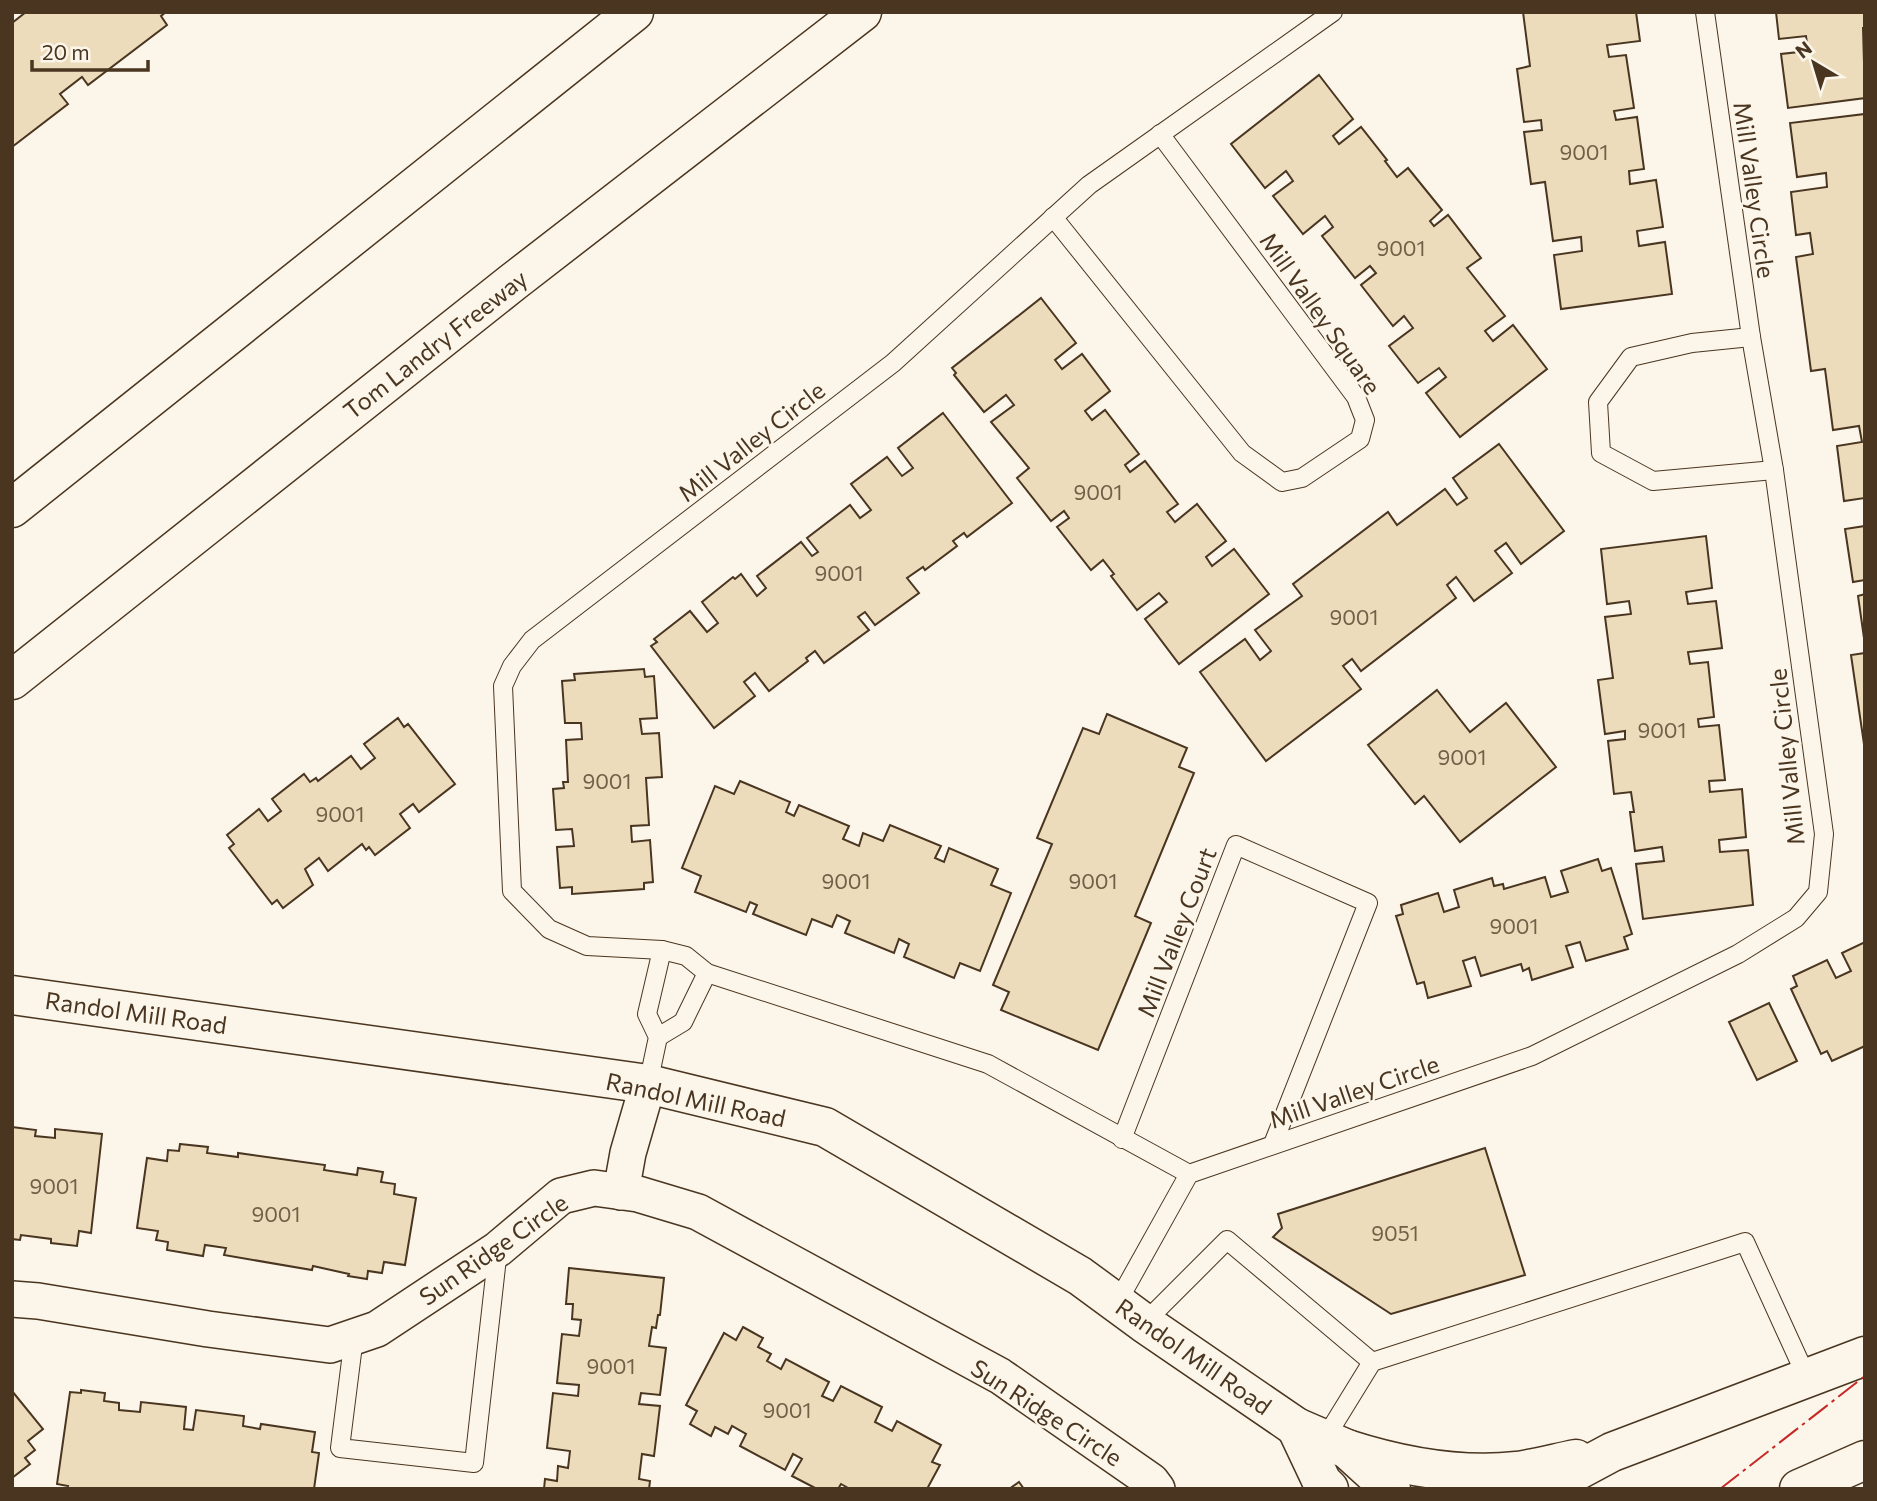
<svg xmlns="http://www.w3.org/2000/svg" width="1877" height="1501" viewBox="0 0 1877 1501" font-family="Commissioner,sans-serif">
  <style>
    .building { fill: #ecdcbc; stroke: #4a3520; stroke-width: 2 }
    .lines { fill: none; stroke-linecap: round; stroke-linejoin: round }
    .service-casing { stroke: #4a3520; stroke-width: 20 }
    .minor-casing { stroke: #4a3520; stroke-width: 38 }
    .tertiary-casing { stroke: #4a3520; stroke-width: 41 }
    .secondary-casing { stroke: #4a3520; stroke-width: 41 }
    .motorway-casing { stroke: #4a3520; stroke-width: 41 }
    .service { stroke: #fbf6e9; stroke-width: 18 }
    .minor { stroke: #fbf6e9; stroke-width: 35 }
    .tertiary { stroke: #fbf6e9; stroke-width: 38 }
    .secondary { stroke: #fbf6e9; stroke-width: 38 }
    .motorway { stroke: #fbf6e9; stroke-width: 38 }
    .power { stroke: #c62828; stroke-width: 2; stroke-dasharray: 24 5 3.5 5; stroke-linecap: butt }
    .labels { text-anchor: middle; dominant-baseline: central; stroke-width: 5; stroke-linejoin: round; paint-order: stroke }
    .number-label { font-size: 21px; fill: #725f47 }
    .street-label { font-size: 24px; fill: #4a3520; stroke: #fbf6e9 }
  </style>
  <rect width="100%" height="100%" fill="#fbf6e9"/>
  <g class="building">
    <path d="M26,12H166L161,16L167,25L88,85L82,77L60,94L68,104L12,147V23Z"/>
    <path d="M1523,12H1636L1640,41L1607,45L1609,57L1626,55L1634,108L1614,111L1616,120L1637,117L1644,169L1629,171L1630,184L1656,180L1663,227L1637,231L1639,246L1665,242L1672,294L1561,309L1554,255L1582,251L1581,237L1553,241L1545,182L1531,184L1524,132L1542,130L1541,120L1524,122L1517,69L1530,66Z"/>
    <path d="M1776,12H1865V28H1863L1865,98L1788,108L1781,54L1808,51L1806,36L1779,39Z"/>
    <path d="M1319,75L1353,119L1333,136L1339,144L1361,127L1387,160L1385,161L1397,177L1408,168L1442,210L1430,221L1434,226L1448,215L1481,258L1467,268L1505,316L1485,331L1493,341L1513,325L1547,369L1460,437L1426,393L1446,377L1439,368L1418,383L1389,346L1413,328L1404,316L1393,326L1361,285L1376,273L1370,266L1355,278L1322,236L1333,227L1325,216L1303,234L1273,196L1293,181L1286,171L1265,188L1231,144Z"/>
    <path d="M1865,114V498L1844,501L1837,446L1862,442L1859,426L1833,430L1825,369L1811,371L1796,257L1813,254L1810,233L1796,235L1791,192L1827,187L1826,173L1797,177L1790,123Z"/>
    <path d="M1041,298L1076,343L1055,360L1062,369L1082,354L1110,391L1085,411L1092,420L1105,410L1139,454L1125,465L1130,472L1145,461L1178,504L1167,512L1175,522L1197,504L1226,541L1206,557L1212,566L1234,549L1269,594L1179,664L1145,619L1167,602L1159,593L1137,610L1111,576L1114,574L1103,560L1091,570L1057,527L1069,518L1064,511L1051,521L1017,478L1029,468L991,422L1014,405L1006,395L984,412L954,375L956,373L952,368Z"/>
    <path d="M943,413L1012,503L967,537L964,533L953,541L957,546L925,570L923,567L907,578L919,593L875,625L865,612L858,617L869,630L824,663L815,651L806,658L808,661L769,691L755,673L744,682L755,696L714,728L651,646L657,642L654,639L690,611L707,632L718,623L702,602L733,577L735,579L741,574L757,596L766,588L757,576L801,542L812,556L818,552L807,538L850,505L860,518L871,510L851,484L887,457L902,476L913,468L898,448Z"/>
    <path d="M1499,444L1564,531L1521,564L1506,543L1495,551L1512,573L1474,601L1456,577L1447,585L1456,598L1361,671L1352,659L1343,666L1361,689L1266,761L1200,672L1245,639L1260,660L1271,651L1255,630L1302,596L1293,584L1388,512L1397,525L1445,489L1457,505L1467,498L1453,478Z"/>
    <path d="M1865,526V580L1853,582L1845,529Z"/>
    <path d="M1706,536L1712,588L1686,592L1688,604L1716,601L1722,648L1688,652L1690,664L1708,662L1714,717L1698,719L1699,727L1719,725L1725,780L1709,781L1710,792L1742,789L1746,837L1719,840L1720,852L1748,850L1753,905L1643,919L1636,864L1664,861L1662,847L1635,851L1630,812H1634L1631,792L1614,794L1608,741L1625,739V731L1605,734L1598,680L1613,678L1605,617L1631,614L1629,601L1607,604L1601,549Z"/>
    <path d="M1865,594V645L1858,596Z"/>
    <path d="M1865,653V751L1851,655Z"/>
    <path d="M644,669L645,677L654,676L657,718L640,719L642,734L659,733L662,777L646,778L649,825L631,826L632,842L650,840L653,882L644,883V889L572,894V887L560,888L557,847L574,846L572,829L556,830L553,789L564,788L563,782H568L566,740L582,739L581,723H565L562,681L575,680L574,674Z"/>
    <path d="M1437,690L1470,732L1506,703L1556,767L1460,842L1424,796L1415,804L1368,745Z"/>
    <path d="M1107,714L1187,748L1179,767L1194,773L1135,916L1151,923L1098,1050L1001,1010L1009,992L993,985L1052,844L1037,838L1083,728L1099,734Z"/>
    <path d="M398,718L404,727L408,724L455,784L419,812L413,804L400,814L410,828L375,855L369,847L366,850L362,844L328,871L319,858L305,869L313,885L283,908L277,900L272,904L229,848L234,844L227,835L259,809L268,821L281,811L272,799L304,774L310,782L316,778L318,781L351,756L361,769L375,758L364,744Z"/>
    <path d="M740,781L790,802L786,812L794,816L799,805L849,826L843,839L859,846L863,833L883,841L890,825L941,846L935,858L944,862L949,848L998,869L991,885L1011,893L980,971L960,963L954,978L904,957L909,944L899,939L894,953L845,933L850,921L837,915L832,927L812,919L806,935L753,914L757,905L750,902L746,912L695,892L701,876L682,868L715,786L734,794Z"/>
    <path d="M1598,859L1602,871L1611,868L1632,934L1624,937L1628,949L1586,961L1580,942L1566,946L1573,967L1532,980L1529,968L1523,971L1521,964L1481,976L1475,957L1463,961L1471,986L1428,998L1424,982L1417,984L1396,916L1403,914L1401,905L1438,893L1444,912L1459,907L1454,890L1492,878L1494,886L1503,884L1504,889L1545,877L1551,897L1568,892L1561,871Z"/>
    <path d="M1865,942V1046L1832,1061L1827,1051L1821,1054L1791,989L1797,986L1793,976L1827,960L1836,978L1851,971L1842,953Z"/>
    <path d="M1769,1003L1797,1061L1757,1080L1729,1022Z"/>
    <path d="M12,1127L36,1130L35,1136L55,1138V1129L102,1134L91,1233L79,1231L77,1246L51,1243V1239L21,1235L20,1240L12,1239Z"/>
    <path d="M180,1144L208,1147L207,1153L238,1157V1153L325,1165L324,1170L357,1175L358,1168L383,1172L381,1182L395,1184L394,1194L416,1198L405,1265L384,1262L382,1273L368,1271L367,1279L348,1276L349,1274L313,1266L312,1270L224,1255L226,1248L205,1245L203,1256L167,1250L168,1242L156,1240L158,1231L137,1228L147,1158L167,1161L168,1150L179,1151Z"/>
    <path d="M1485,1148L1525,1275L1391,1314L1273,1237L1282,1228L1278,1214Z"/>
    <path d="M569,1268L664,1278L660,1315H658L656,1328L652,1327L649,1346L666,1348L660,1395L641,1393L639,1404L660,1406L654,1456L642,1454L639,1479L650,1481L649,1489H544L545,1479L557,1481L558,1466L568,1468L570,1451L547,1448L553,1393L578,1396L579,1385L557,1383L562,1334L579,1336L581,1320L572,1319L573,1304H566Z"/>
    <path d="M743,1327L763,1338L758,1347L771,1354L767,1361L781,1369L786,1359L829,1382L822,1396L833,1401L841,1386L882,1407L875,1422L892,1431L897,1421L941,1445L932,1462L940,1465L927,1489H850L841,1484L838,1489H817L792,1476L802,1459L793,1454L785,1470L740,1446L746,1434L732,1426L728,1434L715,1427L711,1436L690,1424L697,1411L686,1405L724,1333L736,1340Z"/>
    <path d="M81,1390L105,1393L104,1401L119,1403V1410L140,1412L141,1402L186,1407L184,1429L193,1430L196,1410L244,1416L243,1426L260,1429L261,1424L315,1432L312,1452L319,1453L314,1489H67L68,1486L57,1484L70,1392L81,1393Z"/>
    <path d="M12,1391L43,1429L28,1441L35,1450L25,1458L30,1464L12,1478Z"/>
    <path d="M1019,1482L1024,1489H1009Z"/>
  </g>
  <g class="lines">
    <g class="service-casing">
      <g id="service">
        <path d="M1053,217L1242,453L1282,482L1302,478L1360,439L1365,420L1356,397L1160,134"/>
        <path d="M1751,337L1692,343L1631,357L1598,402L1601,453L1653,481L1774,470"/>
        <path d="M658,1037L683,1022L707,973"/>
        <path d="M648,1084L658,1037L647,1014L662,950"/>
        <path d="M1122,1139L1236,845L1368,903L1273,1144"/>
        <path d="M1189,1174L988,1064L707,973L686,956L662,950L587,946L549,929L512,891L503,686L512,666L532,640L893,363L1089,185L1333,12"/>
        <path d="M1117,1303L1189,1174L1532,1056L1738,954L1796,918L1818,892L1824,834L1774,470L1751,337L1705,12"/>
        <path d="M1144,1323L1227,1240L1372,1362"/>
        <path d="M354,1337L340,1448L474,1463L498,1249"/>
        <path d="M1324,1440L1372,1362L1745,1242L1807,1378"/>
      </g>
    </g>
    <g class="minor-casing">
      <g id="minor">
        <path d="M621,1192L628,1153L648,1084"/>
        <path d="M12,1299L38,1301L208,1329L330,1345L377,1329L498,1249L561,1196L594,1188L638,1194L698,1212L1000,1376L1151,1481L1157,1489"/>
      </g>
    </g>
    <g class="tertiary-casing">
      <g id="tertiary">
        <path d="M12,995L648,1084L825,1127L1080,1276L1144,1323L1296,1427L1347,1449L1391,1489"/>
        <path d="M1296,1427L1322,1482L1329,1489"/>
      </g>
    </g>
    <g class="secondary-casing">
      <g id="secondary">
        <path d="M1347,1449C1400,1466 1461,1477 1517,1471C1537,1468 1556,1463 1576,1459"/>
        <path d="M1543,1489L1612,1452L1865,1356"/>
        <path d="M1799,1489L1865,1460"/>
      </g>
    </g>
    <g class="motorway-casing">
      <g id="motorway">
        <path d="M12,508L634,12"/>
        <path d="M12,680L513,282L862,12"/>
      </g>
    </g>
    <use href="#service" class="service"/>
    <use href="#minor" class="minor"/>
    <use href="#tertiary" class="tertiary"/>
    <use href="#secondary" class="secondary"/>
    <use href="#motorway" class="motorway"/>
    <path class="power" d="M1720,1489L1865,1376"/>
  </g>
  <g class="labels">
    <g class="number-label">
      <text x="1584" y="151">9001</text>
      <text x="1401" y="247">9001</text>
      <text x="1098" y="491">9001</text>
      <text x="839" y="572">9001</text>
      <text x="1354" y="616">9001</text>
      <text x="1662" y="729">9001</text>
      <text x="1462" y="756">9001</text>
      <text x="607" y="780">9001</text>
      <text x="340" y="813">9001</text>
      <text x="846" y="880">9001</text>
      <text x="1093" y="880">9001</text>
      <text x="1514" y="925">9001</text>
      <text x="54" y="1185">9001</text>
      <text x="276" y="1213">9001</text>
      <text x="1395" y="1232">9051</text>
      <text x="611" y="1365">9001</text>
      <text x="787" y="1409">9001</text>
    </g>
    <g class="street-label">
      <text transform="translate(1755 190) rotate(82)">Mill Valley Circle</text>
      <text transform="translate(1321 313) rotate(55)">Mill Valley Square</text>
      <text transform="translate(435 344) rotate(-38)">Tom Landry Freeway</text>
      <text transform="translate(751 441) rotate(-38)">Mill Valley Circle</text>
      <text transform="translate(1786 757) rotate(-96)">Mill Valley Circle</text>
      <text transform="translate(1176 932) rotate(-69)">Mill Valley Court</text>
      <text transform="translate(136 1012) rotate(8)">Randol Mill Road</text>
      <text transform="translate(1354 1091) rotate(-19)">Mill Valley Circle</text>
      <text transform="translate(696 1099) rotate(12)">Randol Mill Road</text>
      <text transform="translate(493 1249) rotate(-35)">Sun Ridge Circle</text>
      <text transform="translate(1194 1356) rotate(35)">Randol Mill Road</text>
      <text transform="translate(1047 1412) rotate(33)">Sun Ridge Circle</text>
    </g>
  </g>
  <rect width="1877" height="1501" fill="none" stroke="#4a3520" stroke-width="28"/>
  <g transform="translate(1814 63) rotate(322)" stroke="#fbf6e9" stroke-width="5" paint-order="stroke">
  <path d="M0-5L12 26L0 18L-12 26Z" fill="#4a3520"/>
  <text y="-10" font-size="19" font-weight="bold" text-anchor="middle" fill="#4a3520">N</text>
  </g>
  <path d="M32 60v10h116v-10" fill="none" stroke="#4a3520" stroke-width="3.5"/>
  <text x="42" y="60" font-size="21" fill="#4a3520" stroke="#fbf6e9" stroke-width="5" paint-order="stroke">20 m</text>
</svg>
